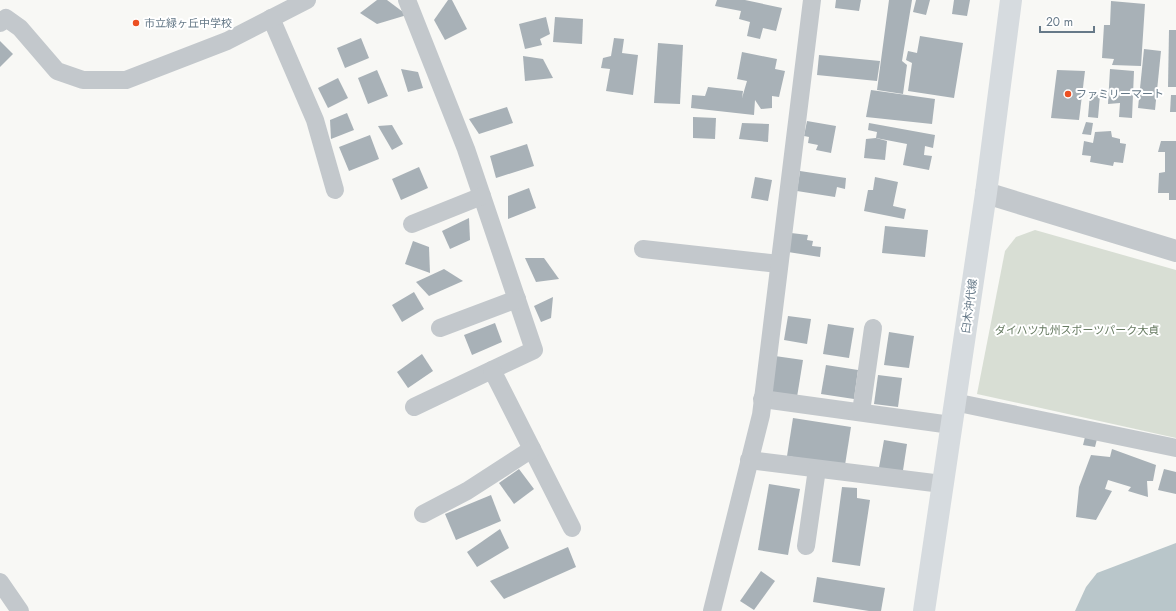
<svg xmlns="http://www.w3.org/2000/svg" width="1176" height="611" viewBox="0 0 1176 611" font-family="Jost,'Noto Sans JP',sans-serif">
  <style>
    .green { fill: #d8ded4 }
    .water { fill: #b9c6ca }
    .building { fill: #a8b1b7 }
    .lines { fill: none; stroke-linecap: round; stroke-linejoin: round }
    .minor { stroke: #c3c8cc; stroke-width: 18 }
    .tertiary { stroke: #c3c8cc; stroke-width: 22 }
    .secondary { stroke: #d6dbdf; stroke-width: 22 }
    .poi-dot { fill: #ec5022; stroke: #fff; stroke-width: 1.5 }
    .labels { text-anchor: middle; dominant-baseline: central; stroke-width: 4; stroke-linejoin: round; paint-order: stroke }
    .poi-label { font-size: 11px; fill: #667988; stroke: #fff; text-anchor: start }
    .street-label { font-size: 11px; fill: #667988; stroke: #fff }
    .park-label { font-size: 11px; fill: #667a61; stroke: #fff }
  </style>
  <rect width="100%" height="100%" fill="#f8f8f5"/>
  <path class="green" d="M1035,230L1176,270V438L977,394L1005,251L1016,237Z"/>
  <path class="water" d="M1176,543V611H1075L1086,587L1097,573Z"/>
  <g class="building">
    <path d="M377,0H387L407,15L377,24L360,13Z"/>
    <path d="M448,0H452L467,29L445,40L434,20Z"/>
    <path d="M717,0H745L782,8L776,31L763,28L760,39L747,36L750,22L739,19L741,11L715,6Z"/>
    <path d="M836,0H861L859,11L835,8Z"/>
    <path d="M889,0H912L902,61L907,65L903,94L877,90Z"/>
    <path d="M916,0H930L926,15L913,12Z"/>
    <path d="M954,0H970L967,16L952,14Z"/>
    <path d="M1111,1L1145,4L1141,66L1112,65L1114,59L1102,58L1104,25H1110Z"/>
    <path d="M546,17L550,34L540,39L542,45L525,49L519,24Z"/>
    <path d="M555,17L583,19L582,44L553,42Z"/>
    <path d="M1169,30H1176V87H1168Z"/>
    <path d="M920,36L963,43L954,98L908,91L912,63L906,60L908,51L917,53Z"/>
    <path d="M361,38L369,58L345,68L337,48Z"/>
    <path d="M614,38L624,39L622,53L638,55L633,95L606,91L610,69L601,68L603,58L611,56Z"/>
    <path d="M0,41L13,54L0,67Z"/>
    <path d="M658,43L683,45L680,104L654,103Z"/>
    <path d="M1144,49L1161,51L1155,110L1138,108Z"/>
    <path d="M742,52L777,59L775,69L785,71L779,97L772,96V108L761,109L755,100L754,115L691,108L692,95L705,96L708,87L743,91L742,98L747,81L737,79Z"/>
    <path d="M819,55L880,61L877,81L817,75Z"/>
    <path d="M523,56L543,59L553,78L525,81Z"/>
    <path d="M401,69L418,72L423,88L408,92Z"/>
    <path d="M1110,69L1134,71L1132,118L1119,117L1120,103L1108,104Z"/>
    <path d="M377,70L388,96L368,104L358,78Z"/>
    <path d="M1057,70L1085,71L1079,120L1051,118Z"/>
    <path d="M338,78L348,98L328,108L318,88Z"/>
    <path d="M871,90L935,99L932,124L866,117Z"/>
    <path d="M1090,94L1100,95L1098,118L1088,117Z"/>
    <path d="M1171,95H1176V112H1170Z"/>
    <path d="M507,107L513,123L479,134L469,119Z"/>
    <path d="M347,113L354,130L331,139L330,120Z"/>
    <path d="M693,117L716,118L715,139L693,138Z"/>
    <path d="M807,121L836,126L831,153L816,150L818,145L808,143L809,137L804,136Z"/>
    <path d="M1086,122L1093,123L1091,135L1082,134Z"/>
    <path d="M742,123L769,124L768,142L739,139Z"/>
    <path d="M869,123L935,135L933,148L925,146L924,155L932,156L929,170L903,165L907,144L876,138L877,132L868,130Z"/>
    <path d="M392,125L403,144L392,150L378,126Z"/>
    <path d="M1111,131L1112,137L1120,139V143L1126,144L1123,163L1114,162L1113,166L1090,162L1091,156L1082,155L1084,141L1093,143L1095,132Z"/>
    <path d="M370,135L379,159L349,171L339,147Z"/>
    <path d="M876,138L887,141L885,160L864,158L866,139Z"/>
    <path d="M1161,141H1176V200H1169V193H1158L1159,173L1165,172V152H1158Z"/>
    <path d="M527,144L534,166L496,178L490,156Z"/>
    <path d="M419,167L428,188L401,200L392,179Z"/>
    <path d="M800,171L846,178L845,189L837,187L835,197L797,191Z"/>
    <path d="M755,177L772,180L768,201L751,198Z"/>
    <path d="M875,177L898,182L893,206L906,209L904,219L864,211L868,190H873Z"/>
    <path d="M529,188L536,208L508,219V196Z"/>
    <path d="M469,218L470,240L450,249L442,231Z"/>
    <path d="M885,226L928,230L925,257L882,253Z"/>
    <path d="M791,233L808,235L807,240L813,241L812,246L821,247L820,257L788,252Z"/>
    <path d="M413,241L429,247L430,273L405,264Z"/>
    <path d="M525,258H544L559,279L536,282Z"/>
    <path d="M444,269L463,281L429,296L416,282Z"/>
    <path d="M414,292L424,309L402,322L392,305Z"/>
    <path d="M553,297L551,318L541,322L534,306Z"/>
    <path d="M788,316L811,319L807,344L784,340Z"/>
    <path d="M495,323L502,342L472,355L464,335Z"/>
    <path d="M828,324L854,328L849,358L823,354Z"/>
    <path d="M889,332L914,336L909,368L884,365Z"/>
    <path d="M422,354L433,371L408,388L397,372Z"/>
    <path d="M775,356L803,360L797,397L769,393Z"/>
    <path d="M826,365L858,370L854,399L821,394Z"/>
    <path d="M878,375L902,378L898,407L874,404Z"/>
    <path d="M793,418L851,427L845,465L787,456Z"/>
    <path d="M1086,433L1098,435L1095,447L1083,445Z"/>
    <path d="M884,440L907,444L902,477L878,473Z"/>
    <path d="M1112,449L1156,465L1153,481H1147L1148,497L1128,491L1131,487L1108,480L1105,489L1112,491L1096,520L1076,517L1079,487L1091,455L1110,457Z"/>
    <path d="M519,469L534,489L514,504L499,483Z"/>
    <path d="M1164,469L1176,472V494L1158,490Z"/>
    <path d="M769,484L800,489L788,555L758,550Z"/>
    <path d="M842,487L857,488V498L870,500L860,566L832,562Z"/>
    <path d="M491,495L501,521L456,540L445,514Z"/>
    <path d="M500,529L509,548L477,567L467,552Z"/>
    <path d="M568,547L576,567L504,599L490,581Z"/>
    <path d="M761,571L775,581L754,610L740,601Z"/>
    <path d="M817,577L885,588L881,611H869L813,602Z"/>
  </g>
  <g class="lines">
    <g class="minor">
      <path d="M407,0L466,149L534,350L414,407"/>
      <path d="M271,18L315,120L335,190"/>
      <path d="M0,23L6,18L20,28L57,71L83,80H126L227,41L307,0"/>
      <path d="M412,224L482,196"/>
      <path d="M643,249L779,264"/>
      <path d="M440,328L517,299"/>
      <path d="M492,370L572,528"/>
      <path d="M762,399L951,425"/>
      <path d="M954,402L1176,448"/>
      <path d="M861,412L873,328"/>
      <path d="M749,460L942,484"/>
      <path d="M423,514L467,491L532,449"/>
      <path d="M806,546L817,469"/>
      <path d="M0,582L20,611"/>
      <path d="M712,611L761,415L812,0"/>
    </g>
    <path class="tertiary" d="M986,193L1176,251"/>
    <path class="secondary" d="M924,611L986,193L1011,0"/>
  </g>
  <g class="poi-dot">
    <circle cx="136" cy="23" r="4"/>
    <circle cx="1068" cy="94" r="4"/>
  </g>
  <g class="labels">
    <g class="poi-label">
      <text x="144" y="23">市立緑ヶ丘中学校</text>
      <text x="1076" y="94">ファミリーマート</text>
    </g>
    <g class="street-label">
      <text transform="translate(969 306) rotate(-82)">臼木沖代線</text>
    </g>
    <g class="park-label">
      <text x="1077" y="330">ダイハツ九州スポーツパーク大貞</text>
    </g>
  </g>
  <path d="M1040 26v6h54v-6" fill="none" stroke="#667988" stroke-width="2"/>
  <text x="1046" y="26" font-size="12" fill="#667988" stroke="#ffffff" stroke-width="3" paint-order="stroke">20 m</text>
</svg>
